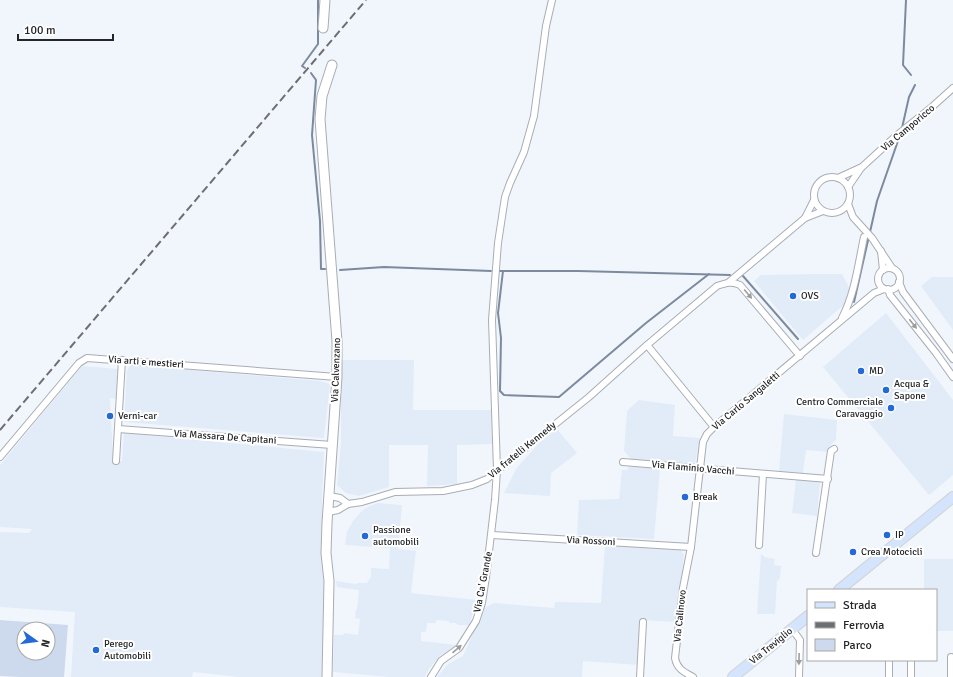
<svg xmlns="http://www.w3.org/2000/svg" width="953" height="677" viewBox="0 0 953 677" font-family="Signika,sans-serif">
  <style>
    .built { fill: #e2ebf8 }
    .green { fill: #cddaee; fill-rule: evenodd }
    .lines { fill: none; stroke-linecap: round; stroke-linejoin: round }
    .stream { stroke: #7d8a9e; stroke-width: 2 }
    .street-casing { stroke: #a9adb3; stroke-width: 8 }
    .secondary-casing { stroke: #a9adb3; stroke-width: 11 }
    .primary-casing { stroke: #d3d3d4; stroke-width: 12 }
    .street { stroke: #fff; stroke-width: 6 }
    .secondary { stroke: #fff; stroke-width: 9 }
    .primary { stroke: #d4e4fc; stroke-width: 10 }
    .rail { stroke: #6c6e72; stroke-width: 2; stroke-dasharray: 8 4; stroke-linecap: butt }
    .oneway { fill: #9c9d9e }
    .poi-dot { fill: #246ad6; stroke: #fff; stroke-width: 1.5 }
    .labels { text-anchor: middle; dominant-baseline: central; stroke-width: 4; stroke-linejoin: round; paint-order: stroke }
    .street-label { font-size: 10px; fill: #242528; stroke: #fff }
    .poi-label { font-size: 10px; fill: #242528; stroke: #fff; text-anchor: start }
  </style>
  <rect width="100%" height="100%" fill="#f1f6fd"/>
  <g class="built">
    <path d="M816,274H842L850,289L846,303L803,340L754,281L761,275Z"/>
    <path d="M932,277H953V330L921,286Z"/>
    <path d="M886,313L953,400V475L929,495L823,367Z"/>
    <path d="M341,360H414L413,410H491L492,444L457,445V484L427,486L428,445H389V487L359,496L346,493L337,485L341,444Z"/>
    <path d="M132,365L320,381L330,384L324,438L124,422L127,371L129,367Z"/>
    <path d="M82,366L118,369L116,399L110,398L113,461H122L124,433L324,452L322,498V531L325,582L323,677H239L193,672L192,677H71L75,612L0,607V532L29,533L32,529L0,527V465Z"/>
    <path d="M639,400L675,405L673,436L700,438L695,464L631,459L624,451L627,411Z"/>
    <path d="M784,414L837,420L836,440L831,444L829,452L806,450L803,473L779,471Z"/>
    <path d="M557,429L577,453L551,473L550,496L504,493L516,469L539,443Z"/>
    <path d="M630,466L660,469L654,539L577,535L579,500L619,499L622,470H627Z"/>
    <path d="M796,480L820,482L817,516L792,513Z"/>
    <path d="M378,503L402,505L398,549L416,551L411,593L477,600L469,625H458L456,623H449V621L436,620V623H427L426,632H421V641L457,645L440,656L429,669L425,677H389L333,672L334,635H343L344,633L358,635L360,619L355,618L356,609H357L359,590L337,587L336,581L356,584L358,583H367L371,577V568L389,569L390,548L345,545L347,532L353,521L363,510L370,506Z"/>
    <path d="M605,545L681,550L684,555L677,622L640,620L639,665L583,661L582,677H437L448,664L463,656L484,608L494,603L554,608L555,602L601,603Z"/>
    <path d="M761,554L765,557L775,559L774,565L781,566L780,578L777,581L775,614H757Z"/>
    <path d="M924,559H953V631H936V590H924Z"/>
  </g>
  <path class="green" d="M0,620L68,625L64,677H20L0,676ZM24,629H48V653H24Z"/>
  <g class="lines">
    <g class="stream">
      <path d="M906,0L903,65L911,75"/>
      <path d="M305,68L302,66L318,44V0"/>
      <path d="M311,73L316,80L312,135L320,221L321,269H325"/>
      <path d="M902,128L909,97L915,85"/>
      <path d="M870,232L877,201L899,138"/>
      <path d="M340,270L384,267L491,271"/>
      <path d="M498,271H579L730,275"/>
      <path d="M503,271L498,313L501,338L500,391L504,395L559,397L646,323L709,274"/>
      <path d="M743,276L798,339"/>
      <path d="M854,302L869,236"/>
    </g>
    <g class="street-casing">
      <g id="street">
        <circle cx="832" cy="195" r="18"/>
        <path d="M838,178L862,167L897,135L933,106L953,88"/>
        <path d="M848,187L861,168"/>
        <path d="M848,204L853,217L872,238L892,268"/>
        <path d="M805,218L814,200"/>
        <path d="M881,251L883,270"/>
        <circle cx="889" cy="279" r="11"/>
        <path d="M729,282L805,218L823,211"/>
        <path d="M899,282L903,292L953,359"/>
        <path d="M888,289L890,295L936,353L953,377"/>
        <path d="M842,318C855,293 858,265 864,237"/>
        <path d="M647,345L714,427"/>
        <path d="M118,429L332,445"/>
        <path d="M0,457L79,363L87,358L337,377"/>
        <path d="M116,461L122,360"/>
        <path d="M623,462L828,479"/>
        <path d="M329,496L340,498L348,504"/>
        <path d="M328,512L338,510L348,504L362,502L395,492L443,491L472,485L487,479L589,397L647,345L717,286C726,283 732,281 740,285L800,356"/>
        <path d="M492,535L691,547"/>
        <path d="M759,545L763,474"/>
        <path d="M816,553L831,451L834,449"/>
        <path d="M792,629L800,640L799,677"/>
        <path d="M889,660V677"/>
        <path d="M431,677L441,661L459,648L476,621L482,603L486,577L495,500L497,470L492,320L498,243L505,197L510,183L524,152L534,116L546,26L552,0"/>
        <path d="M640,677L643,622"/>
        <path d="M693,677C684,672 677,669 675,658L683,588L691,547L703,442L707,434L714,427L874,293L884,289"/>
        <path d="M911,677V660"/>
        <path d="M951,677V657"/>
      </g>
    </g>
    <g class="secondary-casing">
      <g id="secondary">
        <path d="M323,28L325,0"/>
        <path d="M327,677L329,581L326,553L327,523L337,377V341L320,119L322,96L332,65"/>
      </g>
    </g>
    <g class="primary-casing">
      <g id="primary">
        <path d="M839,590L953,497"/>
        <path d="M733,677L808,616"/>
      </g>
    </g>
    <use href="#street" class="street"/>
    <use href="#secondary" class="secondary"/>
    <use href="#primary" class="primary"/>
    <path class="rail" d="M0,430L366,0"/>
  </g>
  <defs><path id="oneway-solid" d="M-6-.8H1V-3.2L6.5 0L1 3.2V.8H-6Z"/></defs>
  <g class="oneway">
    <use href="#oneway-solid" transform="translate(748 294) rotate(50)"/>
    <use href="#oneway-solid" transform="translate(913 324) rotate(52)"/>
    <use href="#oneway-solid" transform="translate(457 649) rotate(-41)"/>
    <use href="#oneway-solid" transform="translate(799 659) rotate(91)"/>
  </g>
  <g class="poi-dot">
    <circle cx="793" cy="296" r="4"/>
    <circle cx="861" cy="371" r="4"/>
    <circle cx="886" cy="390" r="4"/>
    <circle cx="891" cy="408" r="4"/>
    <circle cx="110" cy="416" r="4"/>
    <circle cx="685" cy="497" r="4"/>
    <circle cx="887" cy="535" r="4"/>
    <circle cx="365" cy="536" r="4"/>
    <circle cx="853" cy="552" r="4"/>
    <circle cx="96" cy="650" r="4"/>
  </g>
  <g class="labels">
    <g class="street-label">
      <text transform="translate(908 128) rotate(-40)">Via Camporicco</text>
      <text transform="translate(146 362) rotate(4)">Via arti e mestieri</text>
      <text transform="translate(336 370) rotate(-88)">Via Calvenzano</text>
      <text transform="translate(746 401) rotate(-40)">Via Carlo Sangaletti</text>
      <text transform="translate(225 437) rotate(4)">Via Massara De Capitani</text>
      <text transform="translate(522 450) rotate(-39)">Via fratelli Kennedy</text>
      <text transform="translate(693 468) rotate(5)">Via Flaminio Vacchi</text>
      <text transform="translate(591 541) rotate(3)">Via Rossoni</text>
      <text transform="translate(483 582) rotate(-79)">Via Ca' Grande</text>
      <text transform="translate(680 616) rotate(-84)">Via Calinovo</text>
      <text transform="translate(771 646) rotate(-39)">Via Treviglio</text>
    </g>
    <g class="poi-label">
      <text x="801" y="296">OVS</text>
      <text x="869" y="371">MD</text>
      <text x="894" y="384">Acqua &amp;<tspan x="894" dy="12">Sapone</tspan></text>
      <text x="883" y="402" text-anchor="end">Centro Commerciale<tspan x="883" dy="12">Caravaggio</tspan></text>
      <text x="118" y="416">Verni-car</text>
      <text x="693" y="497">Break</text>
      <text x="373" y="530">Passione<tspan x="373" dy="12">automobili</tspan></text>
      <text x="895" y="535">IP</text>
      <text x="861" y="552">Crea Motocicli</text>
      <text x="104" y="644">Perego<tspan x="104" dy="12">Automobili</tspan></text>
    </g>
  </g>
  <rect x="807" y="589" width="130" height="72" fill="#ffffff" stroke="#a7a8a9"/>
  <rect x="815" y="602" width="20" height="6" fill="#d4e4fc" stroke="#a7a8a9"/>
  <text x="843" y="609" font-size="12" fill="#242528">Strada</text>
  <rect x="815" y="622" width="20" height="6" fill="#6c6e72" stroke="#a7a8a9"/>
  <text x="843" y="629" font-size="12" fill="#242528">Ferrovia</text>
  <rect x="815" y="639" width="20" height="12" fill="#cddaee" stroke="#a7a8a9"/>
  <text x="843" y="649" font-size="12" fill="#242528">Parco</text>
  <g transform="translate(36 641) rotate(104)"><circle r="19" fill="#ffffff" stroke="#a7a8a9"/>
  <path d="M0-3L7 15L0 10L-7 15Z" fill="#246ad6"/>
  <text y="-6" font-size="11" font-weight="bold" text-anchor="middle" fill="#242528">N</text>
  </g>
  <path d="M18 34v6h95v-6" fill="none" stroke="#242528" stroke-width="2"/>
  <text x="24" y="34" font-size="12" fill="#242528" stroke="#ffffff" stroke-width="3" paint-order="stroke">100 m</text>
</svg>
